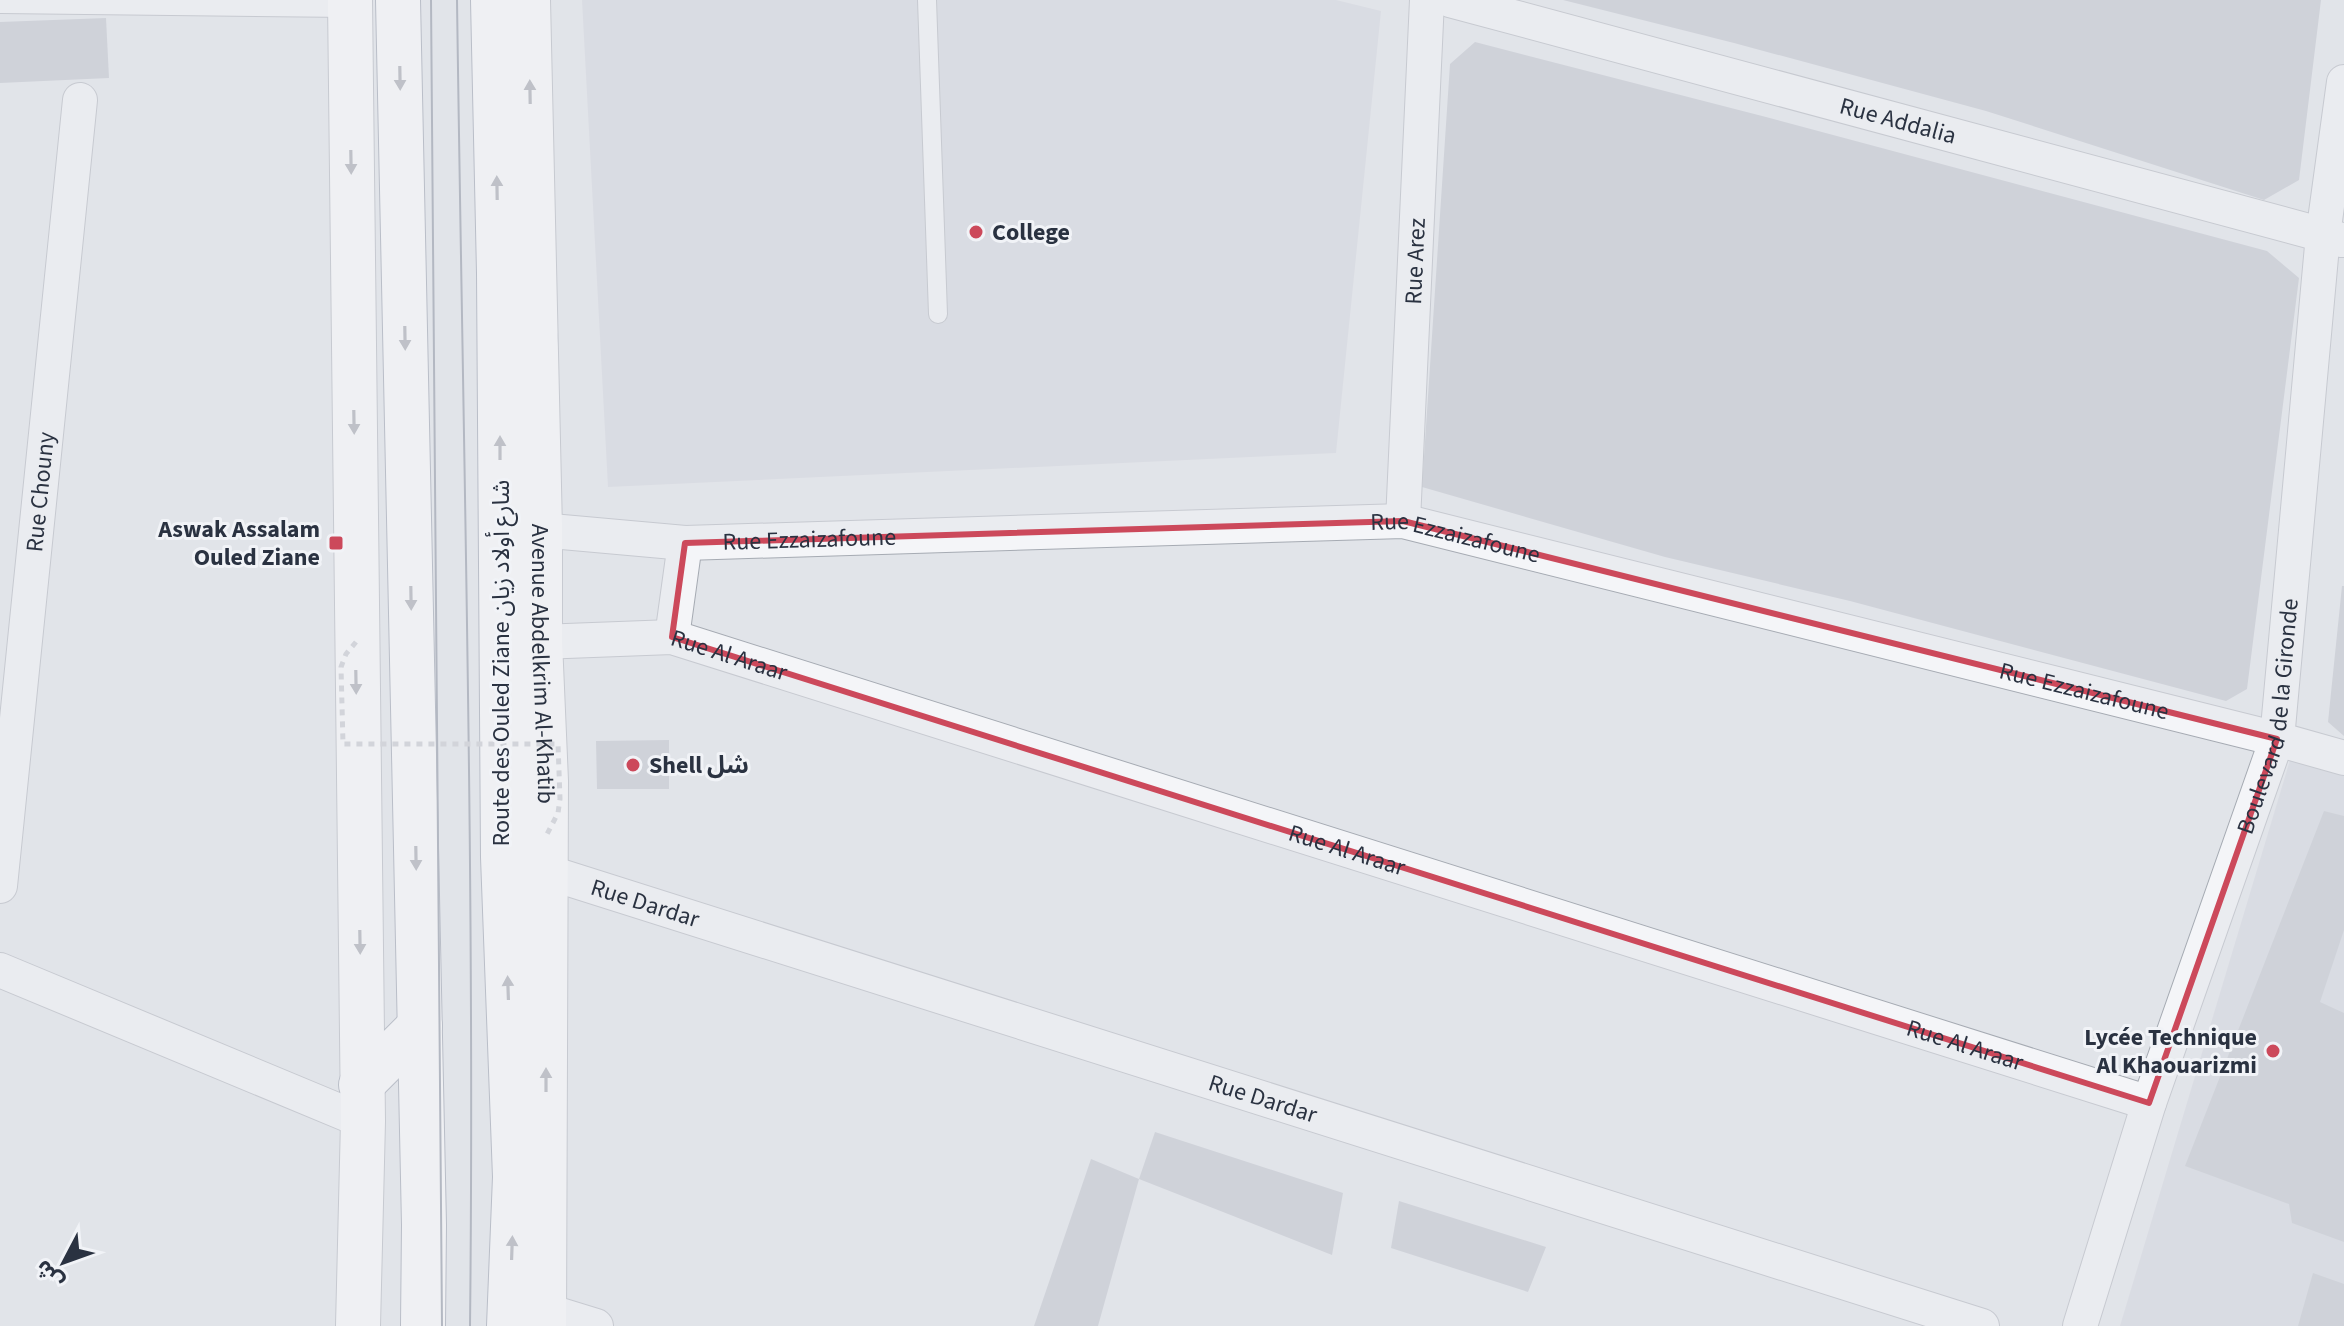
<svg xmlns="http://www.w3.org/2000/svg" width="2344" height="1326" viewBox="0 0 2344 1326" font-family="'Source Sans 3','Noto Sans Arabic',sans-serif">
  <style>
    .built { fill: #cfd3db }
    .building { fill: #b8bdc6 }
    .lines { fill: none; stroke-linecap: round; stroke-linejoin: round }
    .lane-casing { stroke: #a6abb3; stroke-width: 20 }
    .street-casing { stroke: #a6abb3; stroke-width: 36 }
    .secondary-casing { stroke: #a6abb3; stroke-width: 46 }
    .highway-casing { stroke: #8991a0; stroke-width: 46 }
    .lane { stroke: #f4f5f8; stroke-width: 18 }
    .street { stroke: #f4f5f8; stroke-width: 34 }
    .secondary { stroke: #fff; stroke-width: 44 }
    .highway { stroke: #fff; stroke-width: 44 }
    .tram { stroke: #7b8393; stroke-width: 2 }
    .path-bridge { stroke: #bfc2c8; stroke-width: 5; stroke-dasharray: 6 6; stroke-linecap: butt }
    .oneway { fill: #9498a0 }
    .marked { fill: none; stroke: #cc495b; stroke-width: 6; stroke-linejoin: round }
    .poi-dot { fill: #cc495b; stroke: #f1f3f7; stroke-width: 3 }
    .labels { text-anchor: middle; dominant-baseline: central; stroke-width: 6; stroke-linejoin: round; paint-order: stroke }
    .street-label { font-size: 24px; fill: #2a3241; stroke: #f1f3f7 }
    .poi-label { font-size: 24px; font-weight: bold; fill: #2a3241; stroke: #f1f3f7; text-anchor: start }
  </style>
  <rect width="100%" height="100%" fill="#e1e4e9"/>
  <g class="built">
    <path d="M582,0H1336L1381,11L1336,453L608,487Z"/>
    <path d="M2290,760L2344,776V1326H2120Z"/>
  </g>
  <g class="building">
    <path d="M1563,0H2321L2299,180L2264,200L1986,111L1734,43Z"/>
    <path d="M106,18L109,78L0,83V22Z"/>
    <path d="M1475,42L1766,117L2267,251L2299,278L2247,689L2226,701L1850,601L1665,557L1422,487L1450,64Z"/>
    <path d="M2342,586H2344V736L2328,722Z"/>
    <path d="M669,740V789H597L596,741Z"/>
    <path d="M2324,811L2344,816V930L2320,1002L2344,1013V1242L2292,1223L2289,1204L2185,1166Z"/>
    <path d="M1155,1132L1343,1193L1332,1255L1139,1179Z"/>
    <path d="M1091,1159L1139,1179L1098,1326H1034Z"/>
    <path d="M1399,1201L1546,1247L1528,1292L1391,1248Z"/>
    <path d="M2313,1273L2344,1284V1326H2298Z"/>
  </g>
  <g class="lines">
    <g class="lane-casing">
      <g id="lane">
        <path d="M927,0L938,314"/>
        <path d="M0,4L350,8"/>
      </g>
    </g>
    <g class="street-casing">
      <g id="street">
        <path id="s1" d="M1450,0L2342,240"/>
        <path id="s2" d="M1403,521L1427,0"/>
        <path id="s3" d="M540,530L685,543L1403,521L2277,739L2344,758"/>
        <path d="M672,637L685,543"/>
        <path id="s4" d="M540,642L672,637L2149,1103"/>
        <path id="s5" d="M544,871L1982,1326"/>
        <path id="s6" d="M0,886L80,100"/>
        <path d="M0,970L363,1121"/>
        <path d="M544,1310L596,1326"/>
        <path id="s7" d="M2080,1326L2149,1103L2277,739L2323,235L2344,82"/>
      </g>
    </g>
    <g class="secondary-casing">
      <g id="secondary">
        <path d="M350,0L363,1121L358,1326"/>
        <path id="s8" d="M528,0L540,530V642L546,781L544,1326"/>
      </g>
    </g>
    <g class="highway-casing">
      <g id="highway">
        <path d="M398,0L424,1225L423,1326"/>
        <path d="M493,0L499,273L503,857L515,1177L509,1326"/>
        <path d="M501,278L535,339"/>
        <path d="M361,1085L420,1026"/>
      </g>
    </g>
    <use href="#lane" class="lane"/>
    <use href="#street" class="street"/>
    <use href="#secondary" class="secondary"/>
    <use href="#highway" class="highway"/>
    <g class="tram">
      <path d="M431,0L442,1326"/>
      <path d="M457,0C463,442 475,884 470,1326"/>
    </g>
    <path class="path-bridge" d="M356,642L346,654L341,667L343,744H558L560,799L558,813L545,838"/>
  </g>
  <defs><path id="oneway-solid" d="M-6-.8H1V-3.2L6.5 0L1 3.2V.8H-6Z" transform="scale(2)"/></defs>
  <g class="oneway">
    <use href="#oneway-solid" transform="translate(400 78) rotate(89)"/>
    <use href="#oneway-solid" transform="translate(530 92) rotate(-91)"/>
    <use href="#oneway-solid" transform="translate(351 162) rotate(89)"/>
    <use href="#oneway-solid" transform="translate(497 188) rotate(-91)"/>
    <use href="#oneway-solid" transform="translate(405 338) rotate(89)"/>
    <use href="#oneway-solid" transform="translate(354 422) rotate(89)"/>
    <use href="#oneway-solid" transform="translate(500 448) rotate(-90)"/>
    <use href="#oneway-solid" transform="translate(411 598) rotate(89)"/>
    <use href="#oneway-solid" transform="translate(356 682) rotate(89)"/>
    <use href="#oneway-solid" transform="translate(416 858) rotate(89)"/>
    <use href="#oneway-solid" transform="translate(360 942) rotate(89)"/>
    <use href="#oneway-solid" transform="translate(508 988) rotate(-92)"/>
    <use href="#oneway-solid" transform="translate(546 1080) rotate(-90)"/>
    <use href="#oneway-solid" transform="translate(512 1248) rotate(-88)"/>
  </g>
  <path d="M0 0H2344V1326H0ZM1403,521L2277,739L2149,1103L672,637L685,543Z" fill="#e1e4e9" fill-opacity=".55" fill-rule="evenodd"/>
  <path class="marked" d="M1403,521L2277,739L2149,1103L672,637L685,543Z"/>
  <g class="poi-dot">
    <circle cx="976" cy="232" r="8"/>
    <rect x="328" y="535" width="16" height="16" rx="4"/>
    <circle cx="633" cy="765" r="8"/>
    <circle cx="2273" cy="1051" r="8"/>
  </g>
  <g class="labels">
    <g class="street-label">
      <text stroke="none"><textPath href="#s1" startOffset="464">Rue Addalia</textPath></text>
      <text stroke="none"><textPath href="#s2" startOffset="260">Rue Arez</textPath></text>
      <text stroke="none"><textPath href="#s6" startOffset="396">Rue Chouny</textPath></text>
      <text stroke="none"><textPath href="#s3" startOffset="270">Rue Ezzaizafoune</textPath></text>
      <text stroke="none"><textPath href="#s3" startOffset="918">Rue Ezzaizafoune</textPath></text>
      <text stroke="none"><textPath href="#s4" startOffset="192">Rue Al Araar</textPath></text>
      <text transform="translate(501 663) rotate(-90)">Route des Ouled Ziane شارع أولاد زيان</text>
      <text stroke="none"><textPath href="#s8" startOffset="664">Avenue Abdelkrim Al-Khatib</textPath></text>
      <text stroke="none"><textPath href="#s3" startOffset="1566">Rue Ezzaizafoune</textPath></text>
      <text stroke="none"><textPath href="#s7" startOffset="640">Boulevard de la Gironde</textPath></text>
      <text stroke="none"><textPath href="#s4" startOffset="840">Rue Al Araar</textPath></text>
      <text stroke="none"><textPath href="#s5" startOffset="106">Rue Dardar</textPath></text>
      <text stroke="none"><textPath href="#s4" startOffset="1488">Rue Al Araar</textPath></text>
      <text stroke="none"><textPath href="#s5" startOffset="754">Rue Dardar</textPath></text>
    </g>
    <g class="poi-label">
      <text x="992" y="232">College</text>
      <text x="320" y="529" text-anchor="end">Aswak Assalam<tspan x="320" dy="28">Ouled Ziane</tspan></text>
      <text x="649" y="765">Shell شل</text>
      <text x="2257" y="1037" text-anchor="end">Lycée Technique<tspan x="2257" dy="28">Al Khaouarizmi</tspan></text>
    </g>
  </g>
  <g transform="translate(64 1262) rotate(229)" stroke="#f1f3f7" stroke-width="6" paint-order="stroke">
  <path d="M0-6L14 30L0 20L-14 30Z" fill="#2a3241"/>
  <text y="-12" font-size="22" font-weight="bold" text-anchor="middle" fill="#2a3241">ش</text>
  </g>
</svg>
